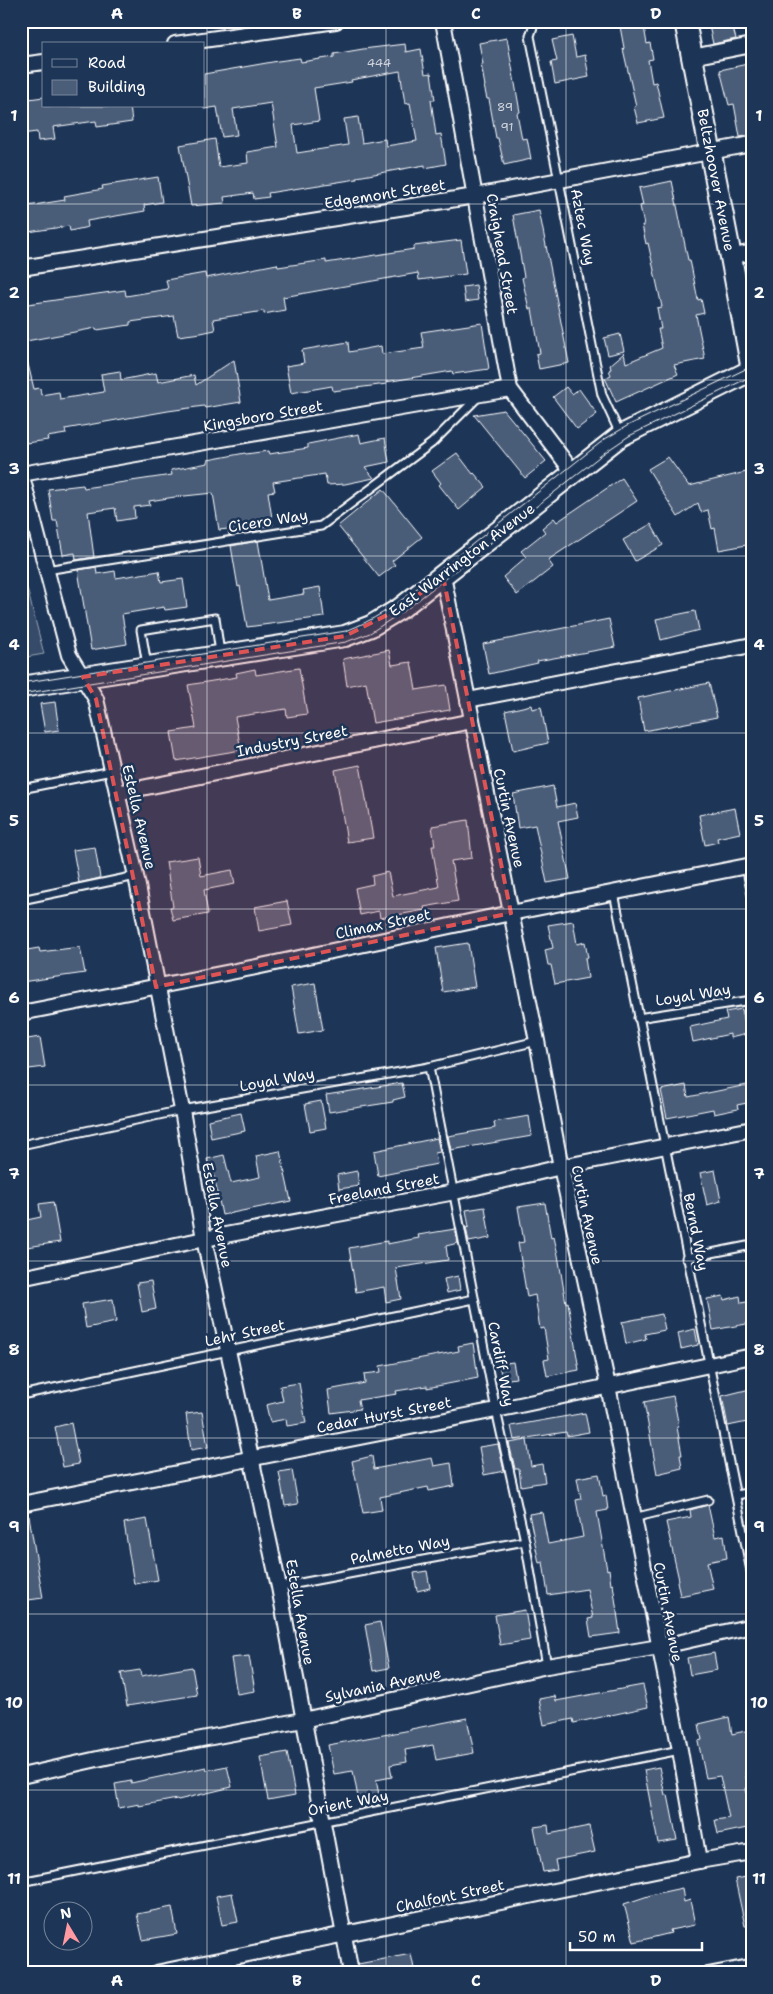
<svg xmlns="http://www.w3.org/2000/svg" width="773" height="1994" viewBox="0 0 773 1994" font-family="'Shantell Sans',sans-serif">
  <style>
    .green { fill: #364b69; stroke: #9aa5b4 }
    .building { fill: #4a5d79; stroke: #fff; fill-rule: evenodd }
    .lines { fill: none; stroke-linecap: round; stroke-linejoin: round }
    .lane-casing { stroke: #fff; stroke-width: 11 }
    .street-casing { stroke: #fff; stroke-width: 18 }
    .secondary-casing { stroke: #fff; stroke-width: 24 }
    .lane { stroke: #1d3557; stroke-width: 7 }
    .street { stroke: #1d3557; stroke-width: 14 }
    .secondary { stroke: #1d3557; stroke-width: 20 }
    .tram { stroke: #fff; stroke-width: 1 }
    .marked { fill: #de5353; fill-opacity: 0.2; stroke: #de5353; stroke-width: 4; stroke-dasharray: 10 6; stroke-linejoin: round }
    .grid { fill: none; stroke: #fff; stroke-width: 1; stroke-opacity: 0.55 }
    .labels { text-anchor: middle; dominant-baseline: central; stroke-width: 5; stroke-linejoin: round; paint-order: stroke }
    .number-label { font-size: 12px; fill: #d2d6de }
    .street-label { font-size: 15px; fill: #fff; stroke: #1d3557 }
    .neatline { fill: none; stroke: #fff; stroke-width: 2 }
    .grid-label { font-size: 16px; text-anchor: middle; font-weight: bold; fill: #fff }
  </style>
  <rect width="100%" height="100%" fill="#1d3557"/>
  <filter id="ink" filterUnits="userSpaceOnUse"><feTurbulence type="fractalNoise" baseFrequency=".02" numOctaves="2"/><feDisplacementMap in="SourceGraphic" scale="10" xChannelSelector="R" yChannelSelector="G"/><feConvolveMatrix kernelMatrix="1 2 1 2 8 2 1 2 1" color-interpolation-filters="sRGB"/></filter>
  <g filter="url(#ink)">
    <path class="green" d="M21,565L44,654L21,658Z"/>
    <g class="building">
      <path d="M619,21H643L647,44L650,43L653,59L648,60L652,83L656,82L664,118L638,123L634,107L636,106L623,49L624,48Z"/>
      <path d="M708,21H731L736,39L713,44Z"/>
      <path d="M572,36L576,57L585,55L589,77L555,84L551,62L557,61L552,40Z"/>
      <path d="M507,38L520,112L517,113L522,139L527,138L531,159L504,165L498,138H496L489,99H487L484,86H485L481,64H483L479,43Z"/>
      <path d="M405,44L406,52L421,49L425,74L431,73L435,100H431L436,135L441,134L446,164L425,168V165L357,177V179L268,193L269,197L254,199L253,193L224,197L225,203L191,206L180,145L215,139L219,167L248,163L247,152L278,147L271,103L233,109L237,135L222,137L217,107L204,109V74L278,61L300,58L301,62L334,57V54L363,49ZM400,71L405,104L410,103L417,141L386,146L385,139L362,143L358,117L344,119L348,145L297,153L293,125L319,121L314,88L352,82L351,80Z"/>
      <path d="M752,63V135L740,137L734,104L729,105L720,70Z"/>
      <path d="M44,97V106H130L132,122L97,127L96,121L53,127L55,139L38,141L37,132L21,134V100Z"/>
      <path d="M158,177L162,202L144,205L145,211L87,221L88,227L70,231L69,226L21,233V207L65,200L64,196L103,189L102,186Z"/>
      <path d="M672,181L688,260H690L698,300L701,299L704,313L696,315L705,359L674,365L678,374L616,402L605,378L611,375L609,370L611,369L610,365L624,353L626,363L662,348L658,329H661L657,308L662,307L648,243L646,244L642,225H644L640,206L643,205L639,188Z"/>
      <path d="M539,210L569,363L539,369L536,354L540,353L532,309H529L522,278L524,277L513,215Z"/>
      <path d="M461,240L466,274L419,280L418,273L283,297L285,310L264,314V311L213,319L215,330L201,333L178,336L174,316L130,322V325L97,330L96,328L21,342V305L125,290L126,296L168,289L166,280L205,273L206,278L277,264L278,267L326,260V263L414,249V246Z"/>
      <path d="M476,285L478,300L465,302L463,287Z"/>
      <path d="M482,323L489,369L453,374L452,371L386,382L387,384L333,391L332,386L291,393L286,366L304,363L302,350L348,342L349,352L381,346L382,354L424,348L421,332Z"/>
      <path d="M620,334L624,351L608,355L604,338Z"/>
      <path d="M21,360H27L34,389L40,388L41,395L59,392L60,399L104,392L101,374L120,371L121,380L156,373L158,382L194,375L196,385L234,360L241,402L205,408L204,406L168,411L88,425L65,429L66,434L47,437L48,440L26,443L21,413Z"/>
      <path d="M566,387L572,394L579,389L597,414L577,429L553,397Z"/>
      <path d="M504,410L546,461L525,478L474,415Z"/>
      <path d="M359,434L361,443L385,438L389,462L365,467L374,478L345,484L327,485L325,474L273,482L275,491L268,492L273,525L256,528L257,531L229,535L228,529L219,530L213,493L175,497L149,501L150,505L134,507L135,518L117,521L115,508L88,512L94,557L76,560L75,553L63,555L57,521H53L48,489L83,485L84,488L172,475L171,470L208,463V460L245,453L246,454L268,451L269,454L308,448V444Z"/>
      <path d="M457,453L473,474L474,473L486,487L459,510L439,485L441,483L432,471Z"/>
      <path d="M668,457L689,486L746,472L752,498L747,500L751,521H749L752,544L719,550L715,528L712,529L708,510L701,512L698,503L678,517L648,469Z"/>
      <path d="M622,478L637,501L548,560L553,567L517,595L503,577L526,557L521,551L545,532L542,528L554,518L557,522Z"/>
      <path d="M383,489L422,537L392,561L395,565L379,577L338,526Z"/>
      <path d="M651,524L663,545L635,561L623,540Z"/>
      <path d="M258,541L268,600L304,594L303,590L320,587L324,617L247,627L240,586L238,587L231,546Z"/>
      <path d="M96,567L97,574L115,571L116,578L159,571L161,582L183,579L187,607L165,610L164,607L122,614L127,644L91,650L78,570Z"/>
      <path d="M695,611L699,630L661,640L656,619Z"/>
      <path d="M609,619L615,647L537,661L538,663L489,674L483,644Z"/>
      <path d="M389,650L392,665L411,662L416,690L446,685L450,710L373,723L366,682L347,686L343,659Z"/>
      <path d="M299,668L307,714L287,717L286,709L235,717L241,750L176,761L171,732L196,728L188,685L237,677L236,673L255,669L256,675Z"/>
      <path d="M709,683L717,717L644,731L638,698Z"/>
      <path d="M55,702L59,730L45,732L40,704Z"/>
      <path d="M531,705L532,709L541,707L548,743L513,751L505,711Z"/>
      <path d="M360,765L373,838L347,842L335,770Z"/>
      <path d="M553,786L557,807L575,803L578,817L558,821L570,879L547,883L535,825L518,828L513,794Z"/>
      <path d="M735,808L740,833L717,838L718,842L705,845L699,815Z"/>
      <path d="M468,820L472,858L451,861L458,901L424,907L425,910L380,918L379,911L360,915L355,888L373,884L372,876L388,872L393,896L439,887L432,846H435L432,826Z"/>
      <path d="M95,847L100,878L79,883L73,850Z"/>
      <path d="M198,857L201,876L232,870L235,884L204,890L208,914L173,920L170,907H173L166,862Z"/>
      <path d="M287,901L292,925L259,931L255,907Z"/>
      <path d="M573,921L577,944L585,942L588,958H585L588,978L555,984L551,965H548L545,950L553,948L548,925Z"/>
      <path d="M468,943L475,987L443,992L436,948Z"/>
      <path d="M80,947L85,973L21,982V951L39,948L40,952Z"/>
      <path d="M315,983L323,1030L299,1034L291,987Z"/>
      <path d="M742,1009L747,1034L730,1038V1034L693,1042L690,1027L727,1019L725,1012Z"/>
      <path d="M40,1037L45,1067L21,1070V1040Z"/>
      <path d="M402,1083L405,1097L393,1100V1102L329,1112L326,1095Z"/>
      <path d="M752,1084V1102L737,1105L738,1109L714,1114L713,1109L667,1118L661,1090L686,1085L688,1097Z"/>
      <path d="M321,1101L326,1128L310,1131L305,1104Z"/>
      <path d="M241,1113L245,1131L211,1138L208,1120Z"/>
      <path d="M529,1116L532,1136L451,1150L448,1136L495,1128L494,1122Z"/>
      <path d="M437,1138L440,1152L435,1153L437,1164L378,1176L374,1151Z"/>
      <path d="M280,1151L291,1201L222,1215L214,1176H211L207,1159L224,1155L231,1183L260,1177L256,1156Z"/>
      <path d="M715,1170L721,1201L707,1205L700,1173Z"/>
      <path d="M357,1171L359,1186L339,1189L337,1175Z"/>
      <path d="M53,1202L60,1242L27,1247L22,1221L41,1217L39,1204Z"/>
      <path d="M545,1203L551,1238L554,1237L558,1255L566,1303L568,1302L579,1370L547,1376L544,1360L549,1359L544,1328L540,1329L535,1295L527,1297L518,1243L524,1242L518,1207Z"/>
      <path d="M485,1207L490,1238L469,1242L466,1228L469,1227L466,1210Z"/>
      <path d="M455,1229L458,1243L446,1246L448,1260L396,1268L401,1299L386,1302L384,1287L356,1292L349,1248L387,1241V1244L419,1238L418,1235Z"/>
      <path d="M458,1276L460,1290L447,1293L444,1279Z"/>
      <path d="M151,1281L156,1309L142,1312L137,1283Z"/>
      <path d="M723,1296L724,1300L740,1296L741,1303L752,1301V1323L713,1330L707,1299Z"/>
      <path d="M113,1299L116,1322L86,1328L82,1304Z"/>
      <path d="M662,1314L665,1330L645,1334L646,1339L626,1344L622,1322Z"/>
      <path d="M695,1329L698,1345L681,1349L678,1333Z"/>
      <path d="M473,1343L478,1378L427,1388V1386L396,1391L397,1394L358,1400L360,1409L331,1413L328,1390L365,1383L364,1374L381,1372L380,1366L459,1351L458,1346Z"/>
      <path d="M513,1362L516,1378L502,1380L499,1364Z"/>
      <path d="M299,1383L306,1423L287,1426L286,1419L270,1422L266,1405L283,1401L280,1386Z"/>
      <path d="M750,1389L752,1421L728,1426L722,1396Z"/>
      <path d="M673,1396L679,1427H677L682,1455H680L682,1468L657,1474L644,1402Z"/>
      <path d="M202,1412L208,1447L191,1450L186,1414Z"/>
      <path d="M585,1413L589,1432L567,1436L566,1432L514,1440L511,1426Z"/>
      <path d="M71,1423L79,1464L63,1467L55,1427Z"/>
      <path d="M527,1440L531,1466L542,1464L545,1482L521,1486L519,1469H515L509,1443Z"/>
      <path d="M498,1444L504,1471L484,1475L479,1447Z"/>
      <path d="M372,1456L374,1469L432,1458L434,1466L451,1463L454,1486L429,1491L428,1487L380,1497L382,1510L363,1513L352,1461Z"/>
      <path d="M292,1470L298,1504L285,1506L279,1472Z"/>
      <path d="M599,1474L603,1496L606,1495L608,1510L597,1512L607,1570L609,1569L611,1585L613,1584L620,1633L591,1637L588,1619L593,1618L587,1589L548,1595L543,1562L539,1563L529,1514L542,1512L548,1544L583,1537L576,1500L581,1499L577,1478Z"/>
      <path d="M708,1505L715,1537L724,1535L727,1558L707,1562L713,1589L680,1596L677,1581L679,1580L666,1522L691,1517L690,1510Z"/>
      <path d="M21,1516H29L43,1598L21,1601Z"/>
      <path d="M147,1519L158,1580L134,1584L124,1523Z"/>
      <path d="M427,1571L430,1588L417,1591L414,1573Z"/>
      <path d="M525,1610L530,1640L500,1645L495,1615Z"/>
      <path d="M380,1622L389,1668L373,1671L365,1625Z"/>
      <path d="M714,1653L717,1670L690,1675L687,1658Z"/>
      <path d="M249,1656L255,1691L237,1694L231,1658Z"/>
      <path d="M192,1667L197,1695L127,1706L121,1673L140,1670L141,1676Z"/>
      <path d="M643,1685L648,1707L574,1723L573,1719L544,1725L539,1699L555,1696L556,1701Z"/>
      <path d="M729,1717L732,1734L750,1730L752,1745L748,1746L752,1770L745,1772L748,1788H746L752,1827L718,1834L715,1820L729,1818L720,1776L706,1778L698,1741L702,1740L699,1724Z"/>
      <path d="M467,1718L474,1753L436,1760L433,1745L405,1750L407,1762L390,1765L392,1777L376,1780L381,1804L360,1808L353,1771L334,1774L328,1745L411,1730V1729Z"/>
      <path d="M287,1752L295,1795L268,1800L260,1757Z"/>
      <path d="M227,1766L232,1787L178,1800L177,1799L139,1806V1804L119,1808L115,1784L131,1781V1783L206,1767L207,1770Z"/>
      <path d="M659,1767L665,1795H668L677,1840L658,1843L644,1770Z"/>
      <path d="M548,1825L549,1834L589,1826L595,1852L555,1860L557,1870L543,1872L534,1827Z"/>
      <path d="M752,1876V1926H745L735,1879Z"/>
      <path d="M682,1888L684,1902L690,1900L695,1925L670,1930L671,1933L634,1942L624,1904L654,1894Z"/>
      <path d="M232,1893L238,1922L222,1925L216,1896Z"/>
      <path d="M172,1907L177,1934L143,1940L137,1914Z"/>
      <path d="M411,1954L415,1973H360L358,1964Z"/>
    </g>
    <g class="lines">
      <g class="lane-casing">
        <g id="lane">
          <path d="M535,21L530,36L602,395L620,434"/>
          <path d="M46,570L321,526L432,443L478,397"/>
          <path d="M147,665L141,630L215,618L220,653"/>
          <path d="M21,789L112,771"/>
          <path d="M746,866L752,895"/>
          <path d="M614,893L752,1576"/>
          <path d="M21,900L136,876"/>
          <path d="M638,1018L752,1000"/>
          <path d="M429,1067L496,1410L525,1541L547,1666"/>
          <path d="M21,1145L182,1110L429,1067L537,1041"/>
          <path d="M686,1258L752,1245"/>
          <path d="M21,1395L474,1299"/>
          <path d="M737,1495L752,1492"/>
          <path d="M633,1518L708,1500"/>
          <path d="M279,1587L525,1541"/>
          <path d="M21,1882L680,1750"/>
          <path d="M701,1973L752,1963"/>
        </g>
      </g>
      <g class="street-casing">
        <g id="street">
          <path d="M443,21L510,389L569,467L576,472"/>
          <path d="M175,44L336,21"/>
          <path d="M692,57L752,45"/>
          <path d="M21,65L44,62"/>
          <path d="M731,257L752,252"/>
          <path d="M21,268L475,196L752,144"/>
          <path d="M21,473L69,655L96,699L136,876L182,1110L204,1239L279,1587L351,1973"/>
          <path d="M21,474L510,389"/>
          <path d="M443,576L537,1041L561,1167L608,1386L680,1750L699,1861"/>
          <path d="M468,700L752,645"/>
          <path d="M117,793L472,721"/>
          <path d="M21,1013L261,966L511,913L752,865"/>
          <path d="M21,1278L204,1239L455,1192L561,1167L752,1129"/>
          <path d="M21,1504L496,1410L752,1356"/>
          <path d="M21,1776L111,1756L303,1720L547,1666L659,1647L752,1626"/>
          <path d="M156,1973L699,1861L752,1852"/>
        </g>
      </g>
      <g class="secondary-casing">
        <g id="secondary">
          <path d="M685,21L731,257L752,370"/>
          <path d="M21,687L345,636L371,626L401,608L620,436L752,370"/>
        </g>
      </g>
      <use href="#lane" class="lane"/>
      <use href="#street" class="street"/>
      <use href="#secondary" class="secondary"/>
      <g class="tram">
        <path d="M21,683L346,631C374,620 393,607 416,589L605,439L627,426L752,366"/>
        <path d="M21,694L346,642L370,633L408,608L604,453L629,436L752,376"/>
      </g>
    </g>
  </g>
  <path class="marked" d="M443,576L511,913L156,987L96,699L83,677L345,636L401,608Z"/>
  <path class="grid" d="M207,21V1973M386,21V1973M566,21V1973M21,204H752M21,380H752M21,556H752M21,733H752M21,909H752M21,1085H752M21,1261H752M21,1438H752M21,1614H752M21,1790H752"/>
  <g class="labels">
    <g class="number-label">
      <text x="379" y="63">444</text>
      <text x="505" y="107">89</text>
      <text x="507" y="127">91</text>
    </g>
    <g class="street-label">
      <text transform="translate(716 180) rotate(79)">Beltzhoover Avenue</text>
      <text transform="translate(385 194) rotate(-9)">Edgemont Street</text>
      <text transform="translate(583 227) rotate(79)">Aztec Way</text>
      <text transform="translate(502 254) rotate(80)">Craighead Street</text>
      <text transform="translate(263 416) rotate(-10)">Kingsboro Street</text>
      <text transform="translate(268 521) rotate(-9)">Cicero Way</text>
      <text transform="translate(462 560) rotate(-37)">East Warrington Avenue</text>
      <text transform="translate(292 741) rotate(-11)">Industry Street</text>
      <text transform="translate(139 817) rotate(77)">Estella Avenue</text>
      <text transform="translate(509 818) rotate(78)">Curtin Avenue</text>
      <text transform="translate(383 924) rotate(-12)">Climax Street</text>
      <text transform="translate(693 995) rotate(-9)">Loyal Way</text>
      <text transform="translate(277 1080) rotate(-10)">Loyal Way</text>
      <text transform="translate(384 1189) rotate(-11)">Freeland Street</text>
      <text transform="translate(217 1215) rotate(79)">Estella Avenue</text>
      <text transform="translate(587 1215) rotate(78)">Curtin Avenue</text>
      <text transform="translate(696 1232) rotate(79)">Bernd Way</text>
      <text transform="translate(245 1333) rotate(-12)">Lehr Street</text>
      <text transform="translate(501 1364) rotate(79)">Cardiff Way</text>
      <text transform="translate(384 1415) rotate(-11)">Cedar Hurst Street</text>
      <text transform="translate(400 1550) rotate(-11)">Palmetto Way</text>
      <text transform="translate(300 1612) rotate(80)">Estella Avenue</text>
      <text transform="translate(668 1612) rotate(79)">Curtin Avenue</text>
      <text transform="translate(383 1685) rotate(-12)">Sylvania Avenue</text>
      <text transform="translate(348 1803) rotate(-11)">Orient Way</text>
      <text transform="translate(450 1896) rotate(-12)">Chalfont Street</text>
    </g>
  </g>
  <rect width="773" height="1994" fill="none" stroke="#1d3557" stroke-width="55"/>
  <rect x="42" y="42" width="162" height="65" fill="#1d3557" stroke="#77869a"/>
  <rect x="52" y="59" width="25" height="8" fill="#1d3557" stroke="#77869a"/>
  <text x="88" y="68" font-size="15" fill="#ffffff">Road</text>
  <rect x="52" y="80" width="25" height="15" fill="#4a5d79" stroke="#77869a"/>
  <text x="88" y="92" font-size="15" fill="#ffffff">Building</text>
  <g transform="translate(68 1926) rotate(350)"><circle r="24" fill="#1d3557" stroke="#77869a"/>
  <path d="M0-4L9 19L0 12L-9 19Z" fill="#ff9aa2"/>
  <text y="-8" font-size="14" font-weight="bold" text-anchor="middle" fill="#ffffff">N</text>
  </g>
  <path d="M570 1942v8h132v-8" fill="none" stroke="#ffffff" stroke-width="2.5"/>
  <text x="578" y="1942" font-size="15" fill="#ffffff" stroke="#1d3557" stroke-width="4" paint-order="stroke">50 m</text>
  <rect x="28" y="28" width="718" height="1938" class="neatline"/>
  <g class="grid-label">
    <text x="117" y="19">A</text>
    <text x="297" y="19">B</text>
    <text x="476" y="19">C</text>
    <text x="656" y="19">D</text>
    <text x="14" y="121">1</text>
    <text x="759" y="121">1</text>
    <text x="14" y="298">2</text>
    <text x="759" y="298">2</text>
    <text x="14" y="474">3</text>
    <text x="759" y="474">3</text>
    <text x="14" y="650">4</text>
    <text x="759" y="650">4</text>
    <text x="14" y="826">5</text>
    <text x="759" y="826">5</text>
    <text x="14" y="1003">6</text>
    <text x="759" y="1003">6</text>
    <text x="14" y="1179">7</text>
    <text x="759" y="1179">7</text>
    <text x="14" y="1355">8</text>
    <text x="759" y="1355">8</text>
    <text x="14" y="1532">9</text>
    <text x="759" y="1532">9</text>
    <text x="14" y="1708">10</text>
    <text x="759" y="1708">10</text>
    <text x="14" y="1884">11</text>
    <text x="759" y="1884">11</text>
    <text x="117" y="1986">A</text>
    <text x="297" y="1986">B</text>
    <text x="476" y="1986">C</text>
    <text x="656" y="1986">D</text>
  </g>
</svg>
